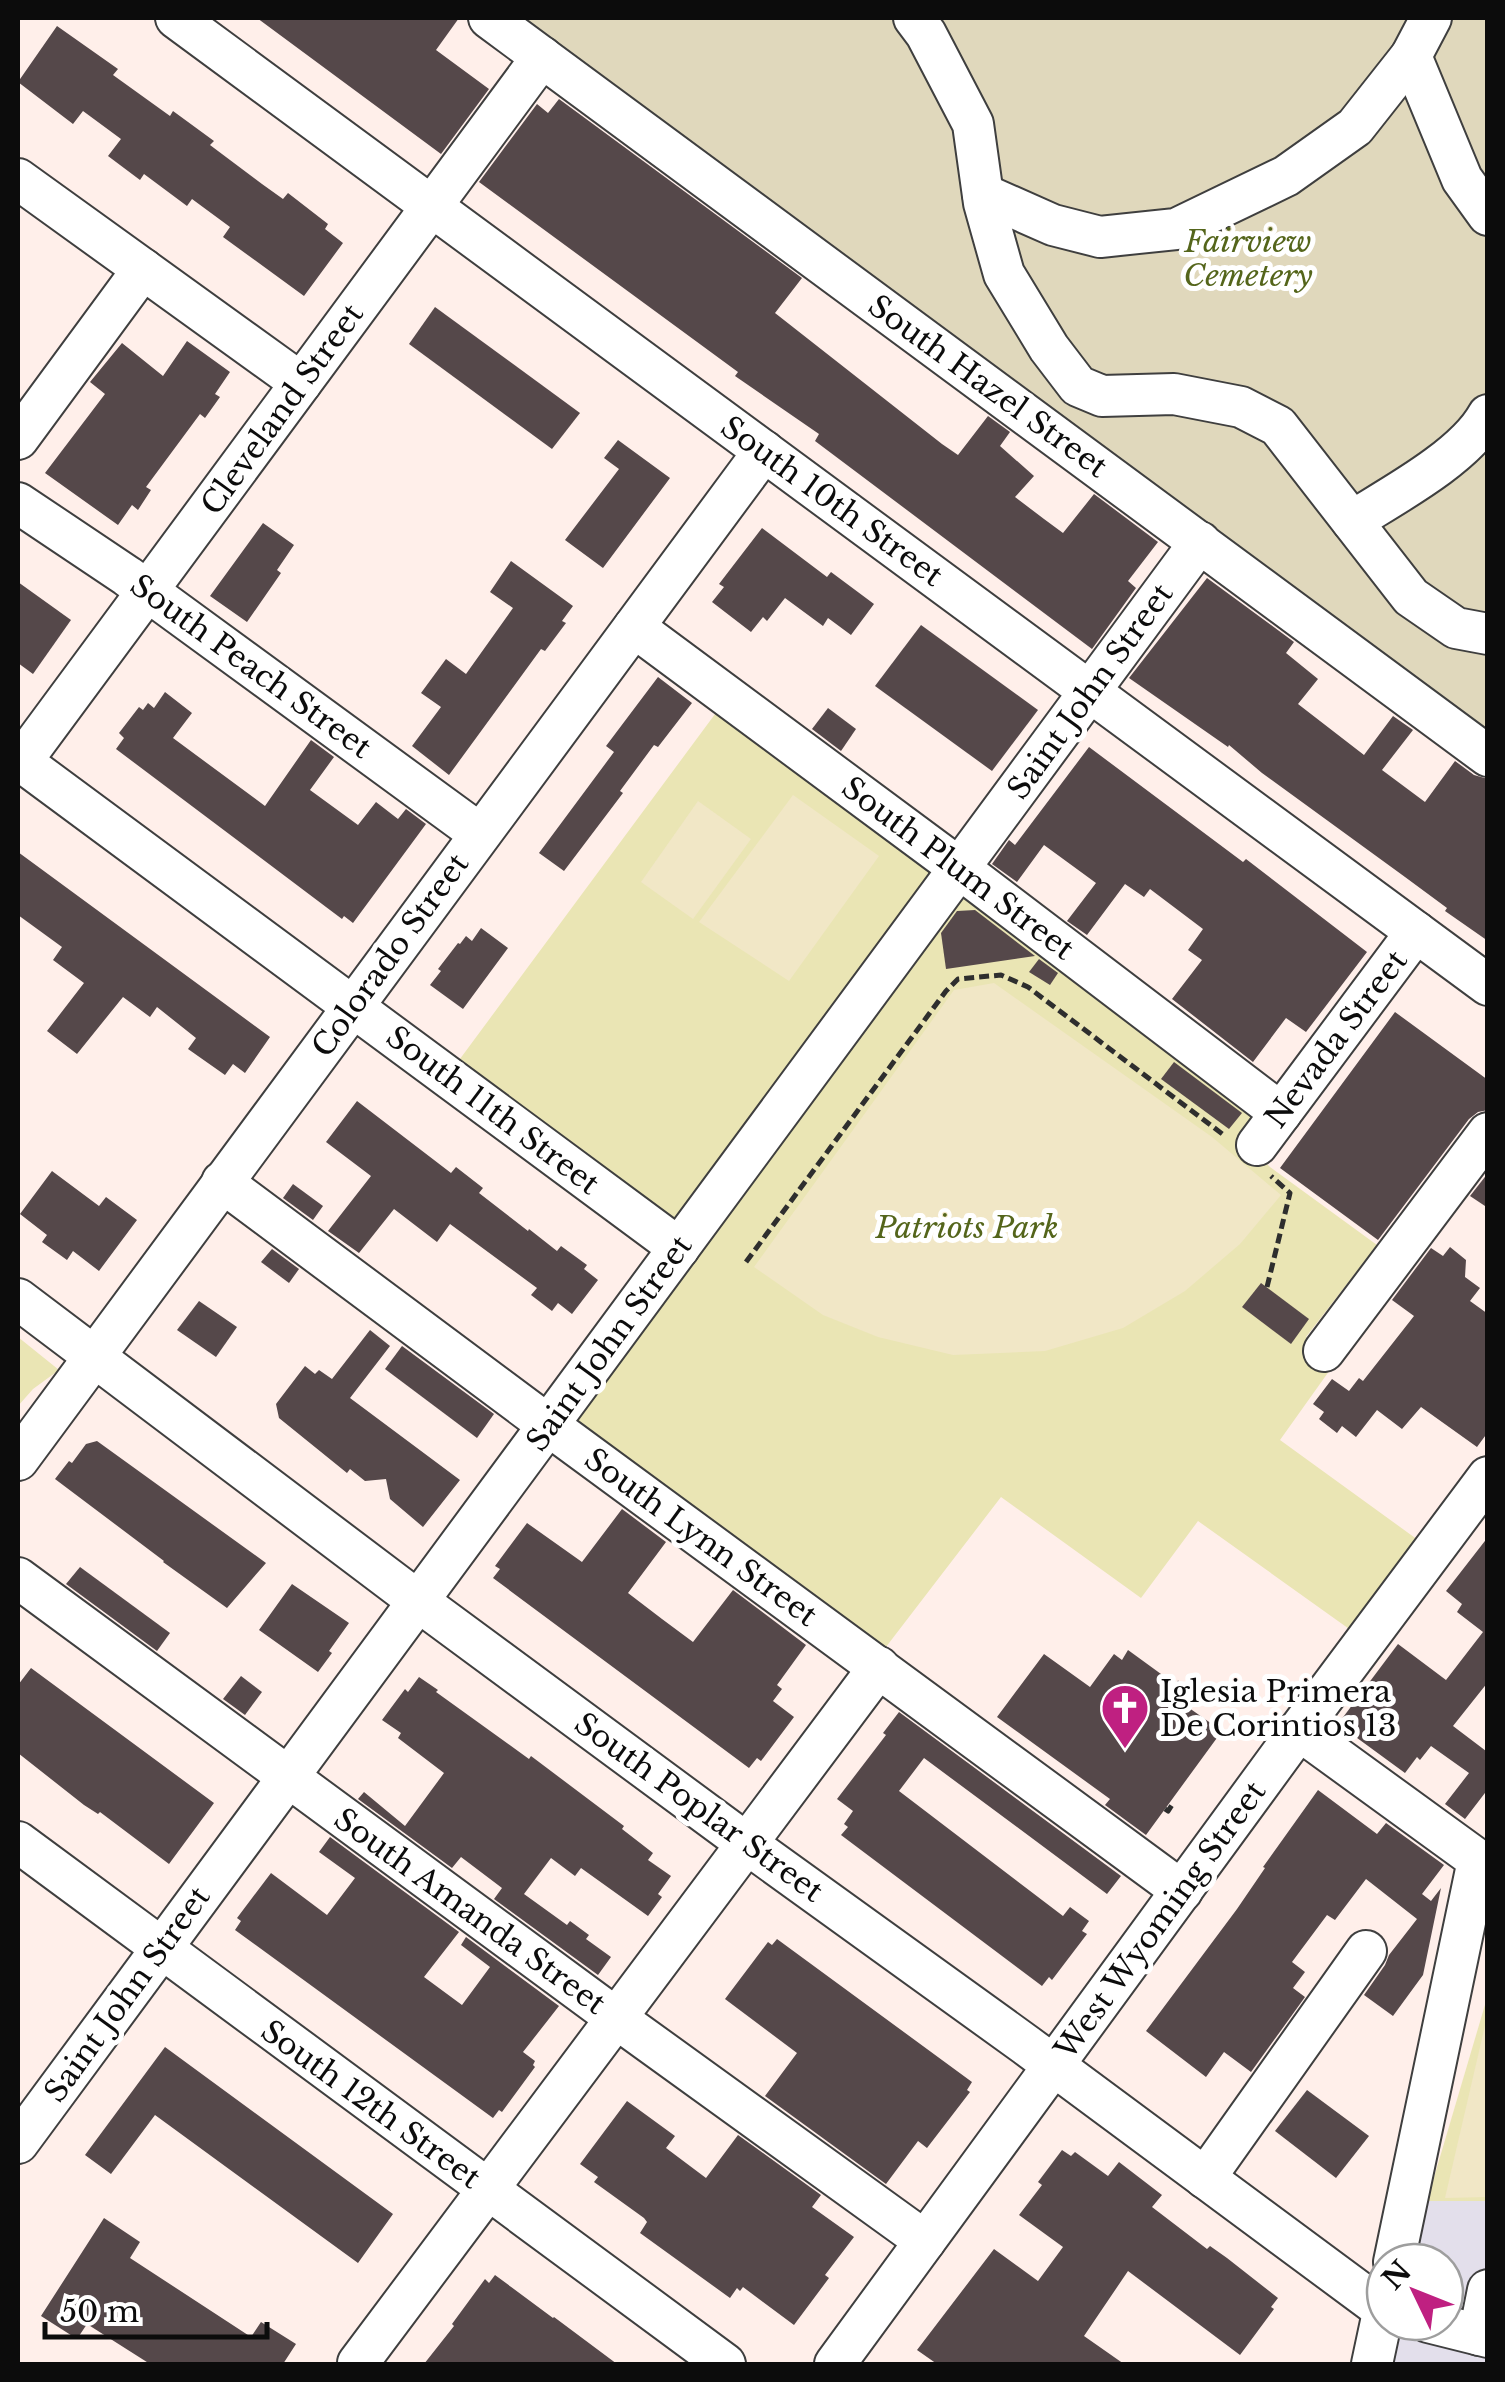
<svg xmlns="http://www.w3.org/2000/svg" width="1505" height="2382" viewBox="0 0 1505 2382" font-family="'Libre Baskerville',serif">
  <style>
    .industrial { fill: #e3dfeb }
    .green { fill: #eae5b4 }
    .cemetery { fill: #e0d8bc }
    .pitch { fill: #f1e7c6 }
    .building { fill: #55484a }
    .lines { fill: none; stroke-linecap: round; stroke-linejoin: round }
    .minor-casing { stroke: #3f3f3f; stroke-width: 44 }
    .path { stroke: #2e2e2e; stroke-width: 5; stroke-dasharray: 10 5; stroke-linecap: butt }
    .minor { stroke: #fff; stroke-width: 40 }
    .labels { text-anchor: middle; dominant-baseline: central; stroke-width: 10; stroke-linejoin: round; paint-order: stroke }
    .park-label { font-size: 30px; font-style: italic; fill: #54651b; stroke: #fff }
    .street-label { font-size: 30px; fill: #0c0c0c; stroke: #fff }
    .poi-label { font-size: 30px; fill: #0c0c0c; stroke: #fff; text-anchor: start }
  </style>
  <rect width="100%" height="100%" fill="#ffefea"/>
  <path class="industrial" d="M1427,2201H1487V2364H1391L1400,2322H1445V2262H1413Z"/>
  <g class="green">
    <path d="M721,706L1262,1111L1241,1138L1270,1167L1377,1245L1306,1337L1337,1360L1280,1440L1418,1540L1352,1631L1198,1521L1141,1598L1001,1497L876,1660L562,1426L695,1249L454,1067Z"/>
    <path d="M18,1337L59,1370L33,1389L18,1406Z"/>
    <path d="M1487,1998V2201H1427Z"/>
  </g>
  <path class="cemetery" d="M514,18H1487V735Z"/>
  <g class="pitch">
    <path d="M793,795L879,856L789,981L699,922Z"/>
    <path d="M698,801L751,839L693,919L641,882Z"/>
    <path d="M994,983L1212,1137L1281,1195L1240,1244L1185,1291L1123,1328L1045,1351L953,1355L878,1337L823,1315L754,1267L954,990Z"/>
    <path d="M1487,2017V2197L1445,2198Z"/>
  </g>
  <g class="building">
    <path d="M257,18H459L436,50L489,89L441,154Z"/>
    <path d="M57,26L118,69L113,75L170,116L173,111L214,141L210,145L262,184L283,199L288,193L328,224L325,229L343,243L304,296L223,237L230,227L192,199L187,206L144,174L140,180L108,156L121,139L83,111L73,124L18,82Z"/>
    <path d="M559,99L802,278L775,313L942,444L958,455L988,416L1010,432L1000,446L1034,476L1015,497L1044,519L1063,533L1094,494L1158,542L1128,581L1136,588L1092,649L815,441L819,434L735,376L738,372L479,182L537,104L548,113Z"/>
    <path d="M435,307L580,413L552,449L409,344Z"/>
    <path d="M187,341L230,372L215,394L220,397L205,418L200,414L146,487L151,490L138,510L132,505L118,525L45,473L105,394L90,382L122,343L163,376Z"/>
    <path d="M618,440L670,478L603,568L565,540L619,469L604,458Z"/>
    <path d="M263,523L294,545L277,570L281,573L247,622L210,596Z"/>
    <path d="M762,528L827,577L831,572L874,604L851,635L828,618L823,626L785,598L767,621L763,617L751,632L712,602L724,587L719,584Z"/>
    <path d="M511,561L573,606L562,621L566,623L545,651L541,649L449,775L412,746L441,707L421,693L446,659L466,674L513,608L490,592Z"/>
    <path d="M1207,578L1294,642L1286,653L1318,679L1298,704L1364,755L1393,716L1413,730L1382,770L1425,802L1455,761L1474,775L1488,779V941L1445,911L1447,908L1405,877L1262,773L1229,745L1228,747L1129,678Z"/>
    <path d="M18,582L71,620L33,674L18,663Z"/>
    <path d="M921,625L1038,710L992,771L875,686Z"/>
    <path d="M658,677L692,703L658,747L654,745L620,791L623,793L564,871L539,853L614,752L606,746Z"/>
    <path d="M165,692L192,713L173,738L265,806L311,740L334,757L310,790L358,825L376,802L398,819L406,809L426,824L353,923L344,916L342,919L326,907L116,749L124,738L119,733L139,707L143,710L148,703L154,708Z"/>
    <path d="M828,708L856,729L841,751L812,729Z"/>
    <path d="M1089,747L1243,862L1246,859L1367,952L1306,1032L1286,1018L1253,1062L1172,999L1202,960L1188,950L1203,929L1150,889L1144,897L1125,884L1087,935L1067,921L1096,883L1044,845L1017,882L992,864L1009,840L1015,845Z"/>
    <path d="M18,852L270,1037L245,1073L233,1064L225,1075L188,1049L196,1038L157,1007L150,1017L123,997L77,1054L47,1031L84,983L53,960L62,947L18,915Z"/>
    <path d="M975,910L1035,956L946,969L941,933L957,911Z"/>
    <path d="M481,928L508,948L463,1009L430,985L441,971L438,969L458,943L460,944L466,936L472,941Z"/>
    <path d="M1039,959L1058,973L1050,985L1029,972Z"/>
    <path d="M1395,1012L1488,1080V1110L1478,1112L1469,1119L1378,1240L1280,1168Z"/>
    <path d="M1174,1062L1242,1113L1229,1129L1161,1079Z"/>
    <path d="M357,1101L451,1173L456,1167L483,1188L479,1193L528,1231L529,1229L557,1251L561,1246L587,1265L584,1269L598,1280L572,1314L558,1303L552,1311L531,1295L537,1288L450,1224L437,1242L394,1209L359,1253L328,1231L371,1176L326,1142Z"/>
    <path d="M52,1171L99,1206L106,1197L137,1220L99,1271L73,1251L67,1260L42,1242L47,1235L20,1214Z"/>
    <path d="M1488,1173V1208L1470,1196Z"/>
    <path d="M293,1184L323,1206L313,1220L283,1198Z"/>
    <path d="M1450,1247L1466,1260L1465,1277L1480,1288L1470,1301L1488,1314V1432L1477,1447L1421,1407L1402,1429L1377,1410L1356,1437L1342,1426L1337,1433L1319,1419L1324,1412L1313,1404L1332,1379L1349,1391L1359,1378L1363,1381L1414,1316L1392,1300L1431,1248L1443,1256Z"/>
    <path d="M272,1249L299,1269L289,1283L261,1262Z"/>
    <path d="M1261,1283L1309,1319L1291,1344L1242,1307Z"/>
    <path d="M199,1301L237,1327L216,1357L177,1330Z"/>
    <path d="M370,1330L390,1346L350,1398L460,1480L423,1527L390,1499L386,1479L365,1481L350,1469L347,1473L279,1418L276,1404L305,1366L315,1374L319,1370L332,1379Z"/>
    <path d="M402,1346L494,1414L477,1438L385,1369Z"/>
    <path d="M97,1441L266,1563L227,1608L163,1562L164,1561L55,1479L69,1461L72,1463L86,1444Z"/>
    <path d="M622,1509L666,1542L628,1593L662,1619L693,1642L733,1590L806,1645L777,1685L782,1689L773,1701L794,1717L761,1761L757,1758L749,1768L493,1578L500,1569L495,1566L527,1523L582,1562Z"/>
    <path d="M1488,1537V1682L1453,1726L1486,1751L1488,1749V1789L1465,1819L1445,1804L1469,1773L1431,1746L1420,1760L1417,1757L1405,1773L1338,1724L1398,1644L1446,1680L1483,1632L1457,1612L1462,1604L1446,1591Z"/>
    <path d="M80,1567L170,1633L157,1651L66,1584Z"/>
    <path d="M292,1584L349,1623L329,1651L332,1653L318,1672L259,1630Z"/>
    <path d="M1128,1650L1172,1682L1169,1686L1186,1698L1182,1703L1222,1731L1146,1835L1105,1805L1110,1799L997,1717L1044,1654L1090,1687L1114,1654L1122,1660Z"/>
    <path d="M31,1668L214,1803L169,1864L100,1812L98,1814L84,1805L18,1753V1685Z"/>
    <path d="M241,1676L262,1692L245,1715L223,1699Z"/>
    <path d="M419,1677L438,1690L436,1692L529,1759L531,1756L624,1826L622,1829L653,1853L648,1860L671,1876L658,1894L662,1897L648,1916L581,1868L575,1876L551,1858L524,1894L567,1925L570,1921L589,1935L586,1939L611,1957L598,1975L494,1899L502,1888L461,1857L452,1868L358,1799L364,1792L405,1826L444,1773L398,1738L401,1733L382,1720L405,1689L408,1692Z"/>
    <path d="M899,1712L1121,1876L1107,1894L924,1758L899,1791L1063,1916L1070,1907L1089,1921L1082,1931L1087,1934L1052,1980L1049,1977L1042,1986L841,1835L848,1827L844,1824L853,1811L837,1799L886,1735L883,1733Z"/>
    <path d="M1318,1790L1377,1834L1386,1823L1444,1865L1422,1894L1431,1901L1441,1888L1423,1975L1393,2016L1364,1995L1385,1965L1389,1955L1417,1919L1366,1879L1335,1920L1327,1915L1292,1962L1305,1972L1293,1988L1305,1997L1251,2072L1224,2052L1206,2077L1146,2031L1237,1909L1265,1868L1263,1867Z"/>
    <path d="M330,1837L459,1932L424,1977L462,2005L490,1967L461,1945L466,1937L559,2006L523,2052L535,2061L533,2065L535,2067L502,2112L499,2110L493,2118L235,1930L241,1921L237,1918L271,1873L327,1915L355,1878L319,1852Z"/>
    <path d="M777,1939L972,2082L967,2090L970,2092L927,2148L918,2141L886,2184L765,2096L797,2053L725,1999L768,1942L772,1945Z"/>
    <path d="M165,2047L393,2214L358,2263L155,2115L111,2174L85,2155Z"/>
    <path d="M1307,2090L1369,2136L1336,2178L1275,2131Z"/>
    <path d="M627,2101L675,2136L666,2148L706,2178L738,2135L821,2195L812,2207L854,2237L825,2275L829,2278L794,2325L743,2287L740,2291L737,2288L730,2298L640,2233L647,2222L644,2218L594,2182L598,2177L580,2164Z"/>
    <path d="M1062,2150L1071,2156L1075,2152L1108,2176L1119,2162L1162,2195L1152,2207L1207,2249L1210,2246L1227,2258L1278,2298L1271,2307L1274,2309L1240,2355L1128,2271L1084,2336L1124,2364H937L917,2350L994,2249L1038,2281L1063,2247L1019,2215L1042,2185L1038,2182Z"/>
    <path d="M104,2218L140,2242L130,2258L251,2337L261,2322L296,2344L283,2364H150L87,2324L77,2339L41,2316Z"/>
    <path d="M495,2275L553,2318L554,2317L617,2364H424L454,2326L452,2324L485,2279L489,2283Z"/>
  </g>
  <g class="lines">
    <g class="minor-casing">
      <g id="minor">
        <path d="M176,18L1488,985"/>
        <path d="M489,18L1488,756"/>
        <path d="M914,18L926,34L973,124L984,203L1004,274L1049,348L1078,386L1102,396L1174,394L1241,407L1278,426L1411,597L1456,628L1488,634"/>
        <path d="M1411,56L1462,179L1488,215"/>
        <path d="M18,179L301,383"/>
        <path d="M983,194L1053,225L1100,237L1176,229L1286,176L1355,127L1411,56L1431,18"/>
        <path d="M18,439L143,269"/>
        <path d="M18,503L127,576L480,834"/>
        <path d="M1352,521C1392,496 1465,457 1488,415"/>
        <path d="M634,627L959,868L1281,1113"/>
        <path d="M18,759L679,1248"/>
        <path d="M21,762L542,57"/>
        <path d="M1257,1145L1416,932"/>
        <path d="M222,1182L548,1425L1182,1891"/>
        <path d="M18,1299L418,1601L746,1843L1026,2045L1385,2311"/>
        <path d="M1324,1351L1488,1133"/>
        <path d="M18,1460L764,451"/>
        <path d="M18,1578L616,2018L925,2241"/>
        <path d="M1299,1730L1478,1860L1394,2262"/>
        <path d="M18,1842L725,2364"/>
        <path d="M18,2143L1200,542"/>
        <path d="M1205,2178L1366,1951"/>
        <path d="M1428,2322L1488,2337"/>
        <path d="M1479,2335L1488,2290"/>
        <path d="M359,2364L358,2363L879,1667"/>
        <path d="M835,2364L1299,1730L1488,1477"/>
        <path d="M1372,2364L1385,2303"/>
      </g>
    </g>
    <g class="path">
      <path d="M746,1262L946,991L958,979L1001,975L1028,987L1225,1136"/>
      <path d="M1267,1287L1290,1193L1271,1176"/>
      <path d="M1174,1690L1180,1682"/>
      <path d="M1165,1809L1168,1811L1174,1802"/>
    </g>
    <use href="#minor" class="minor"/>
  </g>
  <defs>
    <g id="church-pin" transform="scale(2.5)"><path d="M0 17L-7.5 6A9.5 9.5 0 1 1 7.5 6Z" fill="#bf2081" stroke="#fff"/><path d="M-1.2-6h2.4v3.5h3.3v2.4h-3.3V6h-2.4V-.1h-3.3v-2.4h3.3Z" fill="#fff"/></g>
  </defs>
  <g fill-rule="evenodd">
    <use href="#church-pin" x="1125" y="1708"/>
  </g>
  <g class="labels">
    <g class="park-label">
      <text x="1248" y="241">Fairview<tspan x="1248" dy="34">Cemetery</tspan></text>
      <text x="967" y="1227">Patriots Park</text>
    </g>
    <g class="street-label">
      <text transform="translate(988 386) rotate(36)">South Hazel Street</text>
      <text transform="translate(282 409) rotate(-54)">Cleveland Street</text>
      <text transform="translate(832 501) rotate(36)">South 10th Street</text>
      <text transform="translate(251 666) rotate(36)">South Peach Street</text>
      <text transform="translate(1090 691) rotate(-54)">Saint John Street</text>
      <text transform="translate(958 868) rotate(37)">South Plum Street</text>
      <text transform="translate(390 955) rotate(-54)">Colorado Street</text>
      <text transform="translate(1336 1039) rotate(-53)">Nevada Street</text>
      <text transform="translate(493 1110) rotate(37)">South 11th Street</text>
      <text transform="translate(609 1343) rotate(-54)">Saint John Street</text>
      <text transform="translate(701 1537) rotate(36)">South Lynn Street</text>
      <text transform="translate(699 1807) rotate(36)">South Poplar Street</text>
      <text transform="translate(470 1911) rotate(36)">South Amanda Street</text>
      <text transform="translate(1160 1920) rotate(-54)">West Wyoming Street</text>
      <text transform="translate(127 1994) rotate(-54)">Saint John Street</text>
      <text transform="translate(371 2104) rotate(36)">South 12th Street</text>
    </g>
    <g class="poi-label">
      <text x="1160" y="1691">Iglesia Primera<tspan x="1160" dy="34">De Corintios 13</tspan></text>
    </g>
  </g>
  <rect width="1505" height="2382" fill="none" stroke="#0c0c0c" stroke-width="40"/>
  <g transform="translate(1415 2292) rotate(313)"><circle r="48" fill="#ffffff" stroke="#9e9e9e" stroke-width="2.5"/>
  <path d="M0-8L18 38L0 25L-18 38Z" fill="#bf2081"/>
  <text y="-15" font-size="28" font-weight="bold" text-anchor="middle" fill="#0c0c0c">N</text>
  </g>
  <path d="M45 2322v15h222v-15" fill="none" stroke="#0c0c0c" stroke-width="5"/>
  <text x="60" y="2322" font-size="30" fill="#0c0c0c" stroke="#ffffff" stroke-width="8" paint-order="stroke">50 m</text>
</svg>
